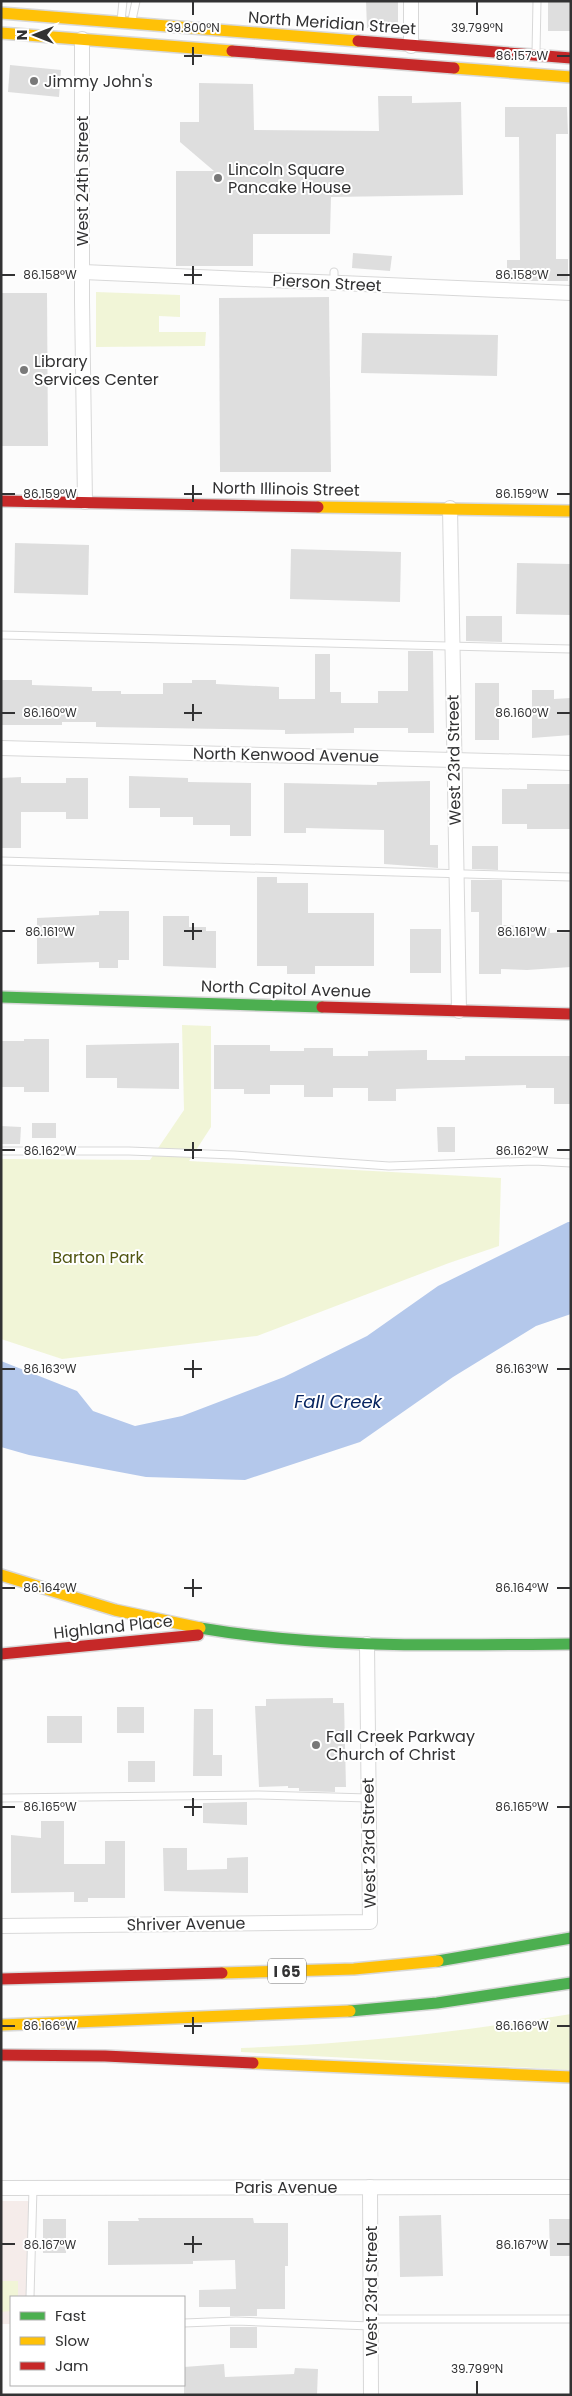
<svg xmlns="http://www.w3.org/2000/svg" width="572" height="2396" viewBox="0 0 572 2396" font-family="Poppins,sans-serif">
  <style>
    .education { fill: #f5ecea }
    .green { fill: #f1f5d7 }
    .water { fill: #b4c8eb }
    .building { fill: #dedede }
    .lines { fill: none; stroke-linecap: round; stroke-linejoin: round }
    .lane-casing { stroke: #d8d8d8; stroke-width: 9 }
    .street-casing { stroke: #d8d8d8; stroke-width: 16 }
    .fast-casing { stroke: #d8d8d8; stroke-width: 14 }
    .slow-casing { stroke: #d8d8d8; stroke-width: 14 }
    .jam-casing { stroke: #d8d8d8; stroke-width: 14 }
    .lane { stroke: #fff; stroke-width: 7 }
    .street { stroke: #fff; stroke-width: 14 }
    .fast { stroke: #4caf50; stroke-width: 11 }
    .slow { stroke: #ffc107; stroke-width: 11 }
    .jam { stroke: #c62828; stroke-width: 11 }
    .ticks { fill: none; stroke: #323233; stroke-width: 2 }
    .poi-dot { fill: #797979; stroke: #fff; stroke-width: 2 }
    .labels { text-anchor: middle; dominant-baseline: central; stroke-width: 4; stroke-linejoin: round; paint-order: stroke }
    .shield { fill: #fff; stroke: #707070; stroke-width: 1 }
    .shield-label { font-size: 15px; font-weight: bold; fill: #323233 }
    .street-label { font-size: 16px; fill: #323233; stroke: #fff }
    .poi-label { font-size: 16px; fill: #323233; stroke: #fff; text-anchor: start }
    .park-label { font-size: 16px; fill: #505511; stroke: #fff }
    .water-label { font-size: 18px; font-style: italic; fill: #082560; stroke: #fff }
    .ticks-label { font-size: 12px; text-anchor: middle; fill: #323233; stroke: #fff; stroke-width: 4; stroke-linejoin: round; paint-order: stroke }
  </style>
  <rect width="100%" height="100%" fill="#fcfcfc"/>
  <path class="education" d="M1,2201H33V2297H11V2324H1Z"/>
  <g class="green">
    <path d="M96,292L180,295V317L159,316V332H206L205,346L96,347Z"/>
    <path d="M182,1025L211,1026V1127L189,1161L501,1178L499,1246L449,1263L257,1336L62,1359L1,1339V1159L150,1160L184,1110Z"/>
    <path d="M571,2014V2070L241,2052V2048C352,2044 461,2032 571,2014Z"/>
    <path d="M1,2281H18V2297H11V2311L1,2312Z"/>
  </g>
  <path class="water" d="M568,1222H571V1314L536,1326L453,1377L360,1442L245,1480L146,1477L29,1455L1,1447V1361L77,1391L93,1411L135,1426L182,1416L284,1377L367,1336L438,1286Z"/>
  <g class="building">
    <path d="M366,1H398V27L367,28Z"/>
    <rect x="548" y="1" width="23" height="30"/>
    <path d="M10,65L61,70L59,97L8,92Z"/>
    <path d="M199,83L253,84L254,130L379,131L378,96H412V103L461,102L463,195L331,197L330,234H253V266H176V171H214L180,142V122H199Z"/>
    <path d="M505,107H567L568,134H556V259H568V281H507V260H520L519,137H505Z"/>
    <path d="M353,253L392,256L390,271L352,268Z"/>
    <path d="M1,293H47L48,446H1Z"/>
    <path d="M329,297L331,472H220L219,298Z"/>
    <path d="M362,333L498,335L497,376L361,373Z"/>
    <path d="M15,543L89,545L88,595L14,593Z"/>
    <path d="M291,549L401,552L400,602L290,599Z"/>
    <path d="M517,563L571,564V615L516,614Z"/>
    <path d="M466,616H502V642L466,641Z"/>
    <path d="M408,651H433L434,733H408V728H354V733L285,734V730L96,727V722H62V725H2V680H32V685L92,687V691H121V694H163V683H192V680H216V684L279,687V699H315V654H330V692H341V703H378V691H408Z"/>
    <rect x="475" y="683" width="24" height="57"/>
    <path d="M532,690H554V699L571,698V735L532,738Z"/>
    <path d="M129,776L188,778V782L251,783V836H230V825H193V817H160V808H129Z"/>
    <path d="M21,777V783H66V778H88V819H66V812H21V848H1V778Z"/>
    <path d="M430,781V845H438V868L384,864V830L306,828V833H284V783L377,785V782Z"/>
    <path d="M527,784H571V829H527V824H502V789H527Z"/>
    <path d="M472,846H498V870L472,869Z"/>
    <path d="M257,877H277V883H308V913H374V966H315V974H287V966H257Z"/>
    <path d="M471,880H502V925L526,926V928H550V933L571,932V967L527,970L501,969V974H479V912H471Z"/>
    <path d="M99,911H129V960H118V968H99V962L37,964V918L99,915Z"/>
    <path d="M163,916H189V927H206V931H216V968L163,966Z"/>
    <rect x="410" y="929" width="31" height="44"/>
    <path d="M24,1039H49V1092H24V1087H1V1041H24Z"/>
    <path d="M179,1043V1089L117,1088V1078H86V1045Z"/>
    <path d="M214,1045H270V1051H304V1048H333V1056H368V1051L427,1050V1060H465V1056H571V1104H554V1088H526V1085L396,1089V1101H368V1088H333V1097H304V1085H270V1094H244V1089H214Z"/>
    <rect x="32" y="1123" width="24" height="15"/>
    <path d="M1,1126L21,1127L20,1144H1Z"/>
    <path d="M437,1127H455V1152H438Z"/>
    <path d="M333,1698V1703H344L346,1787H335V1792L299,1791V1788H288V1786L259,1787L255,1706H266V1699Z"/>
    <rect x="117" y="1707" width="27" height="26"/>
    <path d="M194,1709H213V1755H222V1776H193Z"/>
    <rect x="47" y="1716" width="35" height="27"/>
    <rect x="128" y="1761" width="27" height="21"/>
    <path d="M247,1802V1825L203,1823V1803Z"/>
    <path d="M41,1821H64V1864H105V1841H125V1898H88V1902H74V1892L11,1893V1835L41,1838Z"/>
    <path d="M163,1848H187V1870L227,1869V1858L248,1857V1893L164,1891Z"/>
    <path d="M441,2215L443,2276L400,2277L399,2216Z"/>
    <path d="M138,2218H253L254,2223H288V2266H285V2309H257V2316H230V2307H199V2290L236,2289L235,2260L193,2261V2264L108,2265V2221H139Z"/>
    <rect x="43" y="2219" width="23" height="34"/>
    <path d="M549,2219H571V2256H550Z"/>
    <rect x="230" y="2327" width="27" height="21"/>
    <path d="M224,2364L225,2377L294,2374L295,2368L318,2369L317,2395H184V2367Z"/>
  </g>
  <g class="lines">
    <g class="lane-casing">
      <g id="lane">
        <path d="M132,20L136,1"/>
        <path d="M121,21L123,1"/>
        <path d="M536,53L537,1"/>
        <path d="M334,283V272"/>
        <path d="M1,635L571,649"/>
        <path d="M1,861L571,877"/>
        <path d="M1,1151H129L234,1155L389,1166L534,1161L571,1163"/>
        <path d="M1,1798L259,1795L369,1798"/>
        <path d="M30,2297L33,2188"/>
        <path d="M371,2319H571"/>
        <path d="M184,2323L236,2321L371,2326"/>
      </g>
    </g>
    <g class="street-casing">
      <g id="street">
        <path d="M411,1V46"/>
        <path d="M82,39V301L85,502"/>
        <path d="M83,272L571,293"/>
        <path d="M450,508L459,1011"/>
        <path d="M1,748L571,763"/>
        <path d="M1,1926L370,1922L367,1644"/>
        <path d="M370,2187L371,2395"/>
        <path d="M1,2188L571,2187"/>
      </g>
    </g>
    <g class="fast-casing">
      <g id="fast">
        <path d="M1,997L322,1007"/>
        <path d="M200,1628C323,1649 447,1645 571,1644"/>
        <path d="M438,1961L571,1938"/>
        <path d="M350,2011L437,2003L571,1983"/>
      </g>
    </g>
    <g class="slow-casing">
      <g id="slow">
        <path d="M1,13L358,41"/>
        <path d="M1,33L232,51"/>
        <path d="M454,68L571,77"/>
        <path d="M318,507L571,511"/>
        <path d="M1,1575L115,1610L200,1628"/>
        <path d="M222,1973L354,1969L438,1961"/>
        <path d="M1,2025L350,2011"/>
        <path d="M253,2063L571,2077"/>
      </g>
    </g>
    <g class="jam-casing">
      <g id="jam">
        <path d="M358,41L571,58"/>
        <path d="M232,51L454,68"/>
        <path d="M1,501L318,507"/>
        <path d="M322,1007L571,1014"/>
        <path d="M1,1654L198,1635"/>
        <path d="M1,1979L222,1973"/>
        <path d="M1,2055L105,2056L253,2063"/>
      </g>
    </g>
    <use href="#lane" class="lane"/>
    <use href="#street" class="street"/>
    <use href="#fast" class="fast"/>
    <use href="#slow" class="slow"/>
    <use href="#jam" class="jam"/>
  </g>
  <path class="ticks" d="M193,2V15M477,2V15M193,47V65M184,56H202M557,56H570M193,266V284M2,275H15M184,275H202M557,275H570M193,485V502M2,494H15M184,494H202M557,494H570M193,704V721M2,713H15M184,713H202M557,713H570M193,923V940M2,931H15M184,931H202M557,931H570M193,1142V1159M2,1150H15M184,1150H202M557,1150H570M193,1360V1378M2,1369H15M184,1369H202M557,1369H570M193,1579V1597M2,1588H15M184,1588H202M557,1588H570M193,1798V1816M2,1807H15M184,1807H202M557,1807H570M193,2017V2034M2,2026H15M184,2026H202M557,2026H570M193,2236V2253M2,2244H15M184,2244H202M557,2244H570M477,2381V2394"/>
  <g class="poi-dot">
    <circle cx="34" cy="81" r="5"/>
    <circle cx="218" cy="178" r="5"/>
    <circle cx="24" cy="370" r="5"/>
    <circle cx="316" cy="1745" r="5"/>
  </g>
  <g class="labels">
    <rect class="shield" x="268" y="1958.5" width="38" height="25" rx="4"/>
    <g class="shield-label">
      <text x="287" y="1971">I 65</text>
    </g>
    <g class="street-label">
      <text transform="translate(332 23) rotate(4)">North Meridian Street</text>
      <text transform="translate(82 181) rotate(-90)">West 24th Street</text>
      <text transform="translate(327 283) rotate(3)">Pierson Street</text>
      <text transform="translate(286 489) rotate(1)">North Illinois Street</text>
      <text transform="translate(286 755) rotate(1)">North Kenwood Avenue</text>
      <text transform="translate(454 760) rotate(-91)">West 23rd Street</text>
      <text transform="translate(286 989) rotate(2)">North Capitol Avenue</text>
      <text transform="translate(113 1627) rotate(-6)">Highland Place</text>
      <text transform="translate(369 1843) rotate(-91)">West 23rd Street</text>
      <text transform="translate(186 1924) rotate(-1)">Shriver Avenue</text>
      <text x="286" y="2187">Paris Avenue</text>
      <text transform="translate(371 2291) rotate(-90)">West 23rd Street</text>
    </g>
    <g class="poi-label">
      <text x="44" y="81">Jimmy John's</text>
      <text x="228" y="169">Lincoln Square<tspan x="228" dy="18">Pancake House</tspan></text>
      <text x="34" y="361">Library<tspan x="34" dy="18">Services Center</tspan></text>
      <text x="326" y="1736">Fall Creek Parkway<tspan x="326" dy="18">Church of Christ</tspan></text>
    </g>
    <g class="park-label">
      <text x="98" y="1257">Barton Park</text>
    </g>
    <g class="water-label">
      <text x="338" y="1401">Fall Creek</text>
    </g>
  </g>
  <g class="ticks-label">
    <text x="193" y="32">39.800°N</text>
    <text x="477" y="32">39.799°N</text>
    <text x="522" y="60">86.157°W</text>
    <text x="522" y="279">86.158°W</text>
    <text x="50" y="279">86.158°W</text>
    <text x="522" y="498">86.159°W</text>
    <text x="50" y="498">86.159°W</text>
    <text x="522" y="717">86.160°W</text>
    <text x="50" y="717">86.160°W</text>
    <text x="522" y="936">86.161°W</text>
    <text x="50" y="936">86.161°W</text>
    <text x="522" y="1155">86.162°W</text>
    <text x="50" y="1155">86.162°W</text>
    <text x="50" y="1373">86.163°W</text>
    <text x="522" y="1373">86.163°W</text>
    <text x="50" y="1592">86.164°W</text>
    <text x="522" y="1592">86.164°W</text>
    <text x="50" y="1811">86.165°W</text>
    <text x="522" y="1811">86.165°W</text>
    <text x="50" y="2030">86.166°W</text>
    <text x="522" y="2030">86.166°W</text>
    <text x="50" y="2249">86.167°W</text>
    <text x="522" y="2249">86.167°W</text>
    <text x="477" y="2373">39.799°N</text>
  </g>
  <rect width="572" height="2396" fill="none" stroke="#323233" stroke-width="5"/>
  <rect x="10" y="2296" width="175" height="90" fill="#ffffff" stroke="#adadad"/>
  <rect x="20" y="2312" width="25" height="8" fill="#4caf50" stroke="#adadad"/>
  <text x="55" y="2321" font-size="15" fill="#323233">Fast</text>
  <rect x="20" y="2337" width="25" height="8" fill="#ffc107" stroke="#adadad"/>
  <text x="55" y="2346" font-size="15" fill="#323233">Slow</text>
  <rect x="20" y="2362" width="25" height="8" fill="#c62828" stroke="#adadad"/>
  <text x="55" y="2371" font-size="15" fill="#323233">Jam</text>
  <g transform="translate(35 35) rotate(270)" stroke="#ffffff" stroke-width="4" paint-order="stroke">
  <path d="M0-4L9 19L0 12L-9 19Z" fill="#323233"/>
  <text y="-8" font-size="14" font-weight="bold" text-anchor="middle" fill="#323233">N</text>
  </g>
</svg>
